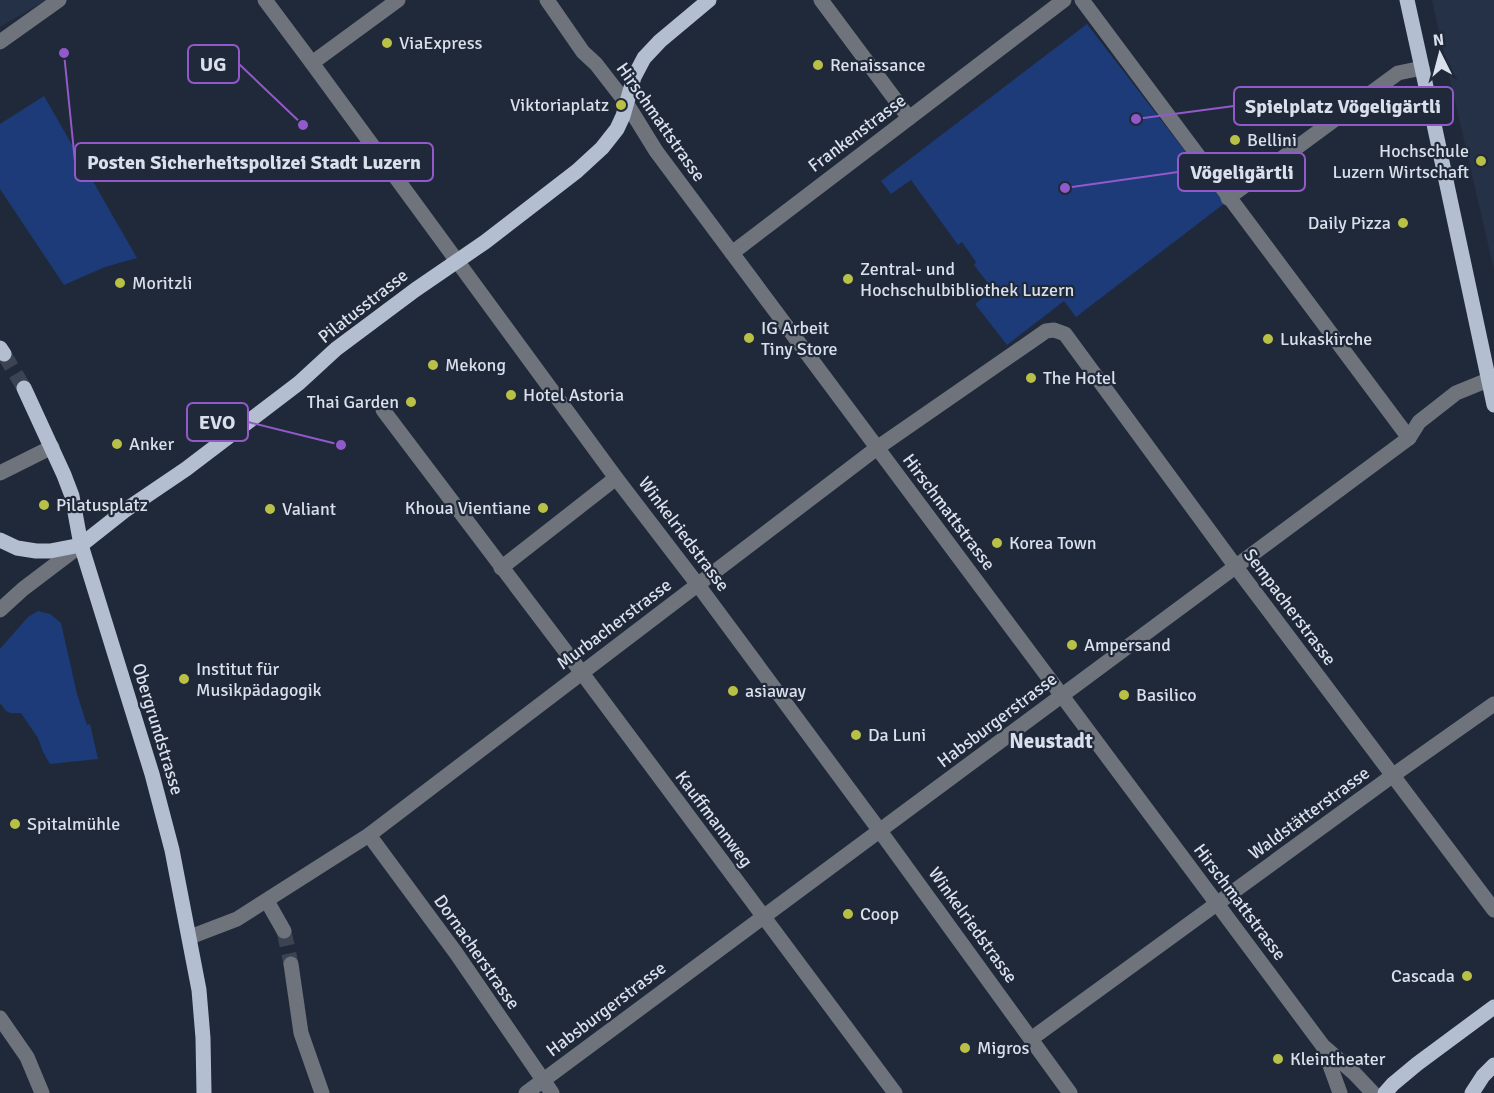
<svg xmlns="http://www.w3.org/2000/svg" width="1494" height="1093" viewBox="0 0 1494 1093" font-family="Signika,sans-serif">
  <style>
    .built { fill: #253147 }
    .green { fill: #1c3b78 }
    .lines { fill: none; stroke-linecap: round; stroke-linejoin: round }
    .minor-tunnel { stroke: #3c4454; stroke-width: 15; stroke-dasharray: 15 8; stroke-linecap: butt }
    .major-tunnel { stroke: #3c4454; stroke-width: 15; stroke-dasharray: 15 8; stroke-linecap: butt }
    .minor { stroke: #6e737c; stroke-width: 15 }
    .major { stroke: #b4bed1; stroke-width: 15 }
    .poi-dot { fill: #b9c046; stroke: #202939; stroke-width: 2 }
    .labels { text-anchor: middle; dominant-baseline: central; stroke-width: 4.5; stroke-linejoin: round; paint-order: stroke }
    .poi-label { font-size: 18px; fill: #d9dfeb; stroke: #202939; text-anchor: start }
    .street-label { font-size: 18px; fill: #d9dfeb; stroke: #202939 }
    .quarter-label { font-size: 21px; font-weight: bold; fill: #d9dfeb; stroke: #202939 }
    .leader { fill: none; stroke: #9259ca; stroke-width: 2 }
    .callout-dot { fill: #9259ca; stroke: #202939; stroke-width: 2 }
    .callout { fill: #202939; stroke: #9259ca; stroke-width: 2 }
    .callout-label { font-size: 20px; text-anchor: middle; font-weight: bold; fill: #d9dfeb }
  </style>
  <rect width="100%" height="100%" fill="#202939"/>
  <g class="built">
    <path d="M0,0H46L0,27Z"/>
    <path d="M1432,0H1494V270L1442,45Z"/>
  </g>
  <g class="green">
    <path d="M1087,24L1225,203L1076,317L1064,301L1007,345L975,304L993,290L974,265L976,262L962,242L958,245L911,180L891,194L881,181Z"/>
    <path d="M44,96L137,258L105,267L64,285L0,189V124Z"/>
    <path d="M38,611L50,614L61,623L77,694L87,725L90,724L98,759L50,764L43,752L38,738L21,713H10L6,711L0,703V649L28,617Z"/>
  </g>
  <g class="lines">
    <path class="minor-tunnel" d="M284,931L291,964"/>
    <path class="major-tunnel" d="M4,354L24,388"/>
    <g class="minor">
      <path d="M265,0L312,63L616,478L698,585L880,831L1070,1093"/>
      <path d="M547,0L583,52L596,64L627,104L656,151L1323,1046L1354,1073L1373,1093"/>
      <path d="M821,0L909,118"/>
      <path d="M1082,0L1409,438"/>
      <path d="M0,42L59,0"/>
      <path d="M312,63L398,0"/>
      <path d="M1228,198L1398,73L1422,68"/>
      <path d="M732,253L1064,0"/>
      <path d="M383,410L582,673L895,1093"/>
      <path d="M0,473L52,447"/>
      <path d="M501,568L616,478"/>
      <path d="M0,610L23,589L81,545"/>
      <path d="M369,835L456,953L552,1093"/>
      <path d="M267,901L284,931"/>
      <path d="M190,937L237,919L369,835L877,448L1046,331L1054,330L1065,334L1236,567L1494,910"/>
      <path d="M291,964L301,1033L322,1093"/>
      <path d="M0,1018L27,1057L42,1093"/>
      <path d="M1031,1039L1392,776L1494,704"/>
      <path d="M1324,1049L1340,1093"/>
      <path d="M526,1093L1409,438L1419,422L1456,393L1488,380"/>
    </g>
    <g class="major">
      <path d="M1407,0L1422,68L1494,405"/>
      <path d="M0,348L4,354"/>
      <path d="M24,388L64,475L72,496L81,545L152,774L172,850L199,990L203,1038L204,1093"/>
      <path d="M0,540L17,548L36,551H50L81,545L124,511L186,469L299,383L336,349L415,290L485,242L577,171L602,148L617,129L623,116L634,77L644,58L660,41L709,0"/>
      <path d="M1385,1093L1393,1084L1417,1064L1494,1007"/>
      <path d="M1472,1093L1483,1076L1494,1065"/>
    </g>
  </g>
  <g class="poi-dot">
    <circle cx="387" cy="43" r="6"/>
    <circle cx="818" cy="65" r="6"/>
    <circle cx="621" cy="105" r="6"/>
    <circle cx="1235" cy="140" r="6"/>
    <circle cx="1481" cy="161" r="6"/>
    <circle cx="1403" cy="223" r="6"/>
    <circle cx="848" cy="279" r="6"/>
    <circle cx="120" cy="283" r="6"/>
    <circle cx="749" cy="338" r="6"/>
    <circle cx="1268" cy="339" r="6"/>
    <circle cx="433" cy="365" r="6"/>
    <circle cx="1031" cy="378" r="6"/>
    <circle cx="511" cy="395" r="6"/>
    <circle cx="411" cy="402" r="6"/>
    <circle cx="117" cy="444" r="6"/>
    <circle cx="44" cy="505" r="6"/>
    <circle cx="543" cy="508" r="6"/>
    <circle cx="270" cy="509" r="6"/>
    <circle cx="997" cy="543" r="6"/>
    <circle cx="1072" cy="645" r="6"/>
    <circle cx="184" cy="679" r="6"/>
    <circle cx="733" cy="691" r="6"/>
    <circle cx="1124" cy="695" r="6"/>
    <circle cx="856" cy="735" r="6"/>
    <circle cx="15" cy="824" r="6"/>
    <circle cx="848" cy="914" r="6"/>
    <circle cx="1467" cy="976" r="6"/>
    <circle cx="965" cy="1048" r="6"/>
    <circle cx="1278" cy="1059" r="6"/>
  </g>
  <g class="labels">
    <g class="poi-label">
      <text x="399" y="43">ViaExpress</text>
      <text x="830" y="65">Renaissance</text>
      <text x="609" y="105" text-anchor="end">Viktoriaplatz</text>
      <text x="1247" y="140">Bellini</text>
      <text x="1469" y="151" text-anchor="end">Hochschule<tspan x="1469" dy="21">Luzern Wirtschaft</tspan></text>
      <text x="1391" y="223" text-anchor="end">Daily Pizza</text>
      <text x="860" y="269">Zentral- und<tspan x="860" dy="21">Hochschulbibliothek Luzern</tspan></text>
      <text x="132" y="283">Moritzli</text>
      <text x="761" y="328">IG Arbeit<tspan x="761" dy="21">Tiny Store</tspan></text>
      <text x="1280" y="339">Lukaskirche</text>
      <text x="445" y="365">Mekong</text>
      <text x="1043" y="378">The Hotel</text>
      <text x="523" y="395">Hotel Astoria</text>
      <text x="399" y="402" text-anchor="end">Thai Garden</text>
      <text x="129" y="444">Anker</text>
      <text x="56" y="505">Pilatusplatz</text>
      <text x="531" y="508" text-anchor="end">Khoua Vientiane</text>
      <text x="282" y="509">Valiant</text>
      <text x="1009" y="543">Korea Town</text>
      <text x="1084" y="645">Ampersand</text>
      <text x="196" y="669">Institut für<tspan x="196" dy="21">Musikpädagogik</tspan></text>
      <text x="745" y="691">asiaway</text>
      <text x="1136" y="695">Basilico</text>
      <text x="868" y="735">Da Luni</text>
      <text x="27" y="824">Spitalmühle</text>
      <text x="860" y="914">Coop</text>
      <text x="1455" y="976" text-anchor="end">Cascada</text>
      <text x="977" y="1048">Migros</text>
      <text x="1290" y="1059">Kleintheater</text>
    </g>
    <g class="street-label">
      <text transform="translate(661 122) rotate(55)">Hirschmattstrasse</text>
      <text transform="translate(857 133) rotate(-37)">Frankenstrasse</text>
      <text transform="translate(363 306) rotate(-38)">Pilatusstrasse</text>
      <text transform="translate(949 512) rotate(53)">Hirschmattstrasse</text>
      <text transform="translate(684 534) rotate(53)">Winkelriedstrasse</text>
      <text transform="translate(1290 607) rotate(53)">Sempacherstrasse</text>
      <text transform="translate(614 624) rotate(-37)">Murbacherstrasse</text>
      <text transform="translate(997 720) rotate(-37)">Habsburgerstrasse</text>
      <text transform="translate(158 729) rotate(73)">Obergrundstrasse</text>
      <text transform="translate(1309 813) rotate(-36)">Waldstätterstrasse</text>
      <text transform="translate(714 819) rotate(53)">Kauffmannweg</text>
      <text transform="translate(1240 902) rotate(53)">Hirschmattstrasse</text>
      <text transform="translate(973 925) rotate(54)">Winkelriedstrasse</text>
      <text transform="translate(477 952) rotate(55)">Dornacherstrasse</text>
      <text transform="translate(606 1009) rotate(-37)">Habsburgerstrasse</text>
    </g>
    <g class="quarter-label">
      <text x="1051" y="741">Neustadt</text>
    </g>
  </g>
  <path class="leader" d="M303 125L239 64M1136 119L1234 106M64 53L75 162M1065 188L1178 172M341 445L248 422"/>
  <g class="callout-dot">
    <circle cx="303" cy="125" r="6"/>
    <circle cx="1136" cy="119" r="6"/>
    <circle cx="64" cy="53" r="6"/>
    <circle cx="1065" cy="188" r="6"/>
    <circle cx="341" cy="445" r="6"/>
  </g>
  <g class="callout">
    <rect x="188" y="45" width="51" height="38" rx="6"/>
    <rect x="1234" y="87" width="219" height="38" rx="6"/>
    <rect x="75" y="143" width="358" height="38" rx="6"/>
    <rect x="1178" y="153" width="127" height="38" rx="6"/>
    <rect x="187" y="403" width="61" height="38" rx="6"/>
  </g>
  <g class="callout-label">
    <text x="213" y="71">UG</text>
    <text x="1343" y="113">Spielplatz Vögeligärtli</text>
    <text x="254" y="169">Posten Sicherheitspolizei Stadt Luzern</text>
    <text x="1242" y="179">Vögeligärtli</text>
    <text x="217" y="429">EVO</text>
  </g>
  <g transform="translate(1440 54) rotate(354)" stroke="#202939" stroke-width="4.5" paint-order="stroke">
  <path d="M0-4.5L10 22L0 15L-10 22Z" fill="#d9dfeb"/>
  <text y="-9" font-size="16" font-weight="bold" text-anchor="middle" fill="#d9dfeb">N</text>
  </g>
</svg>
